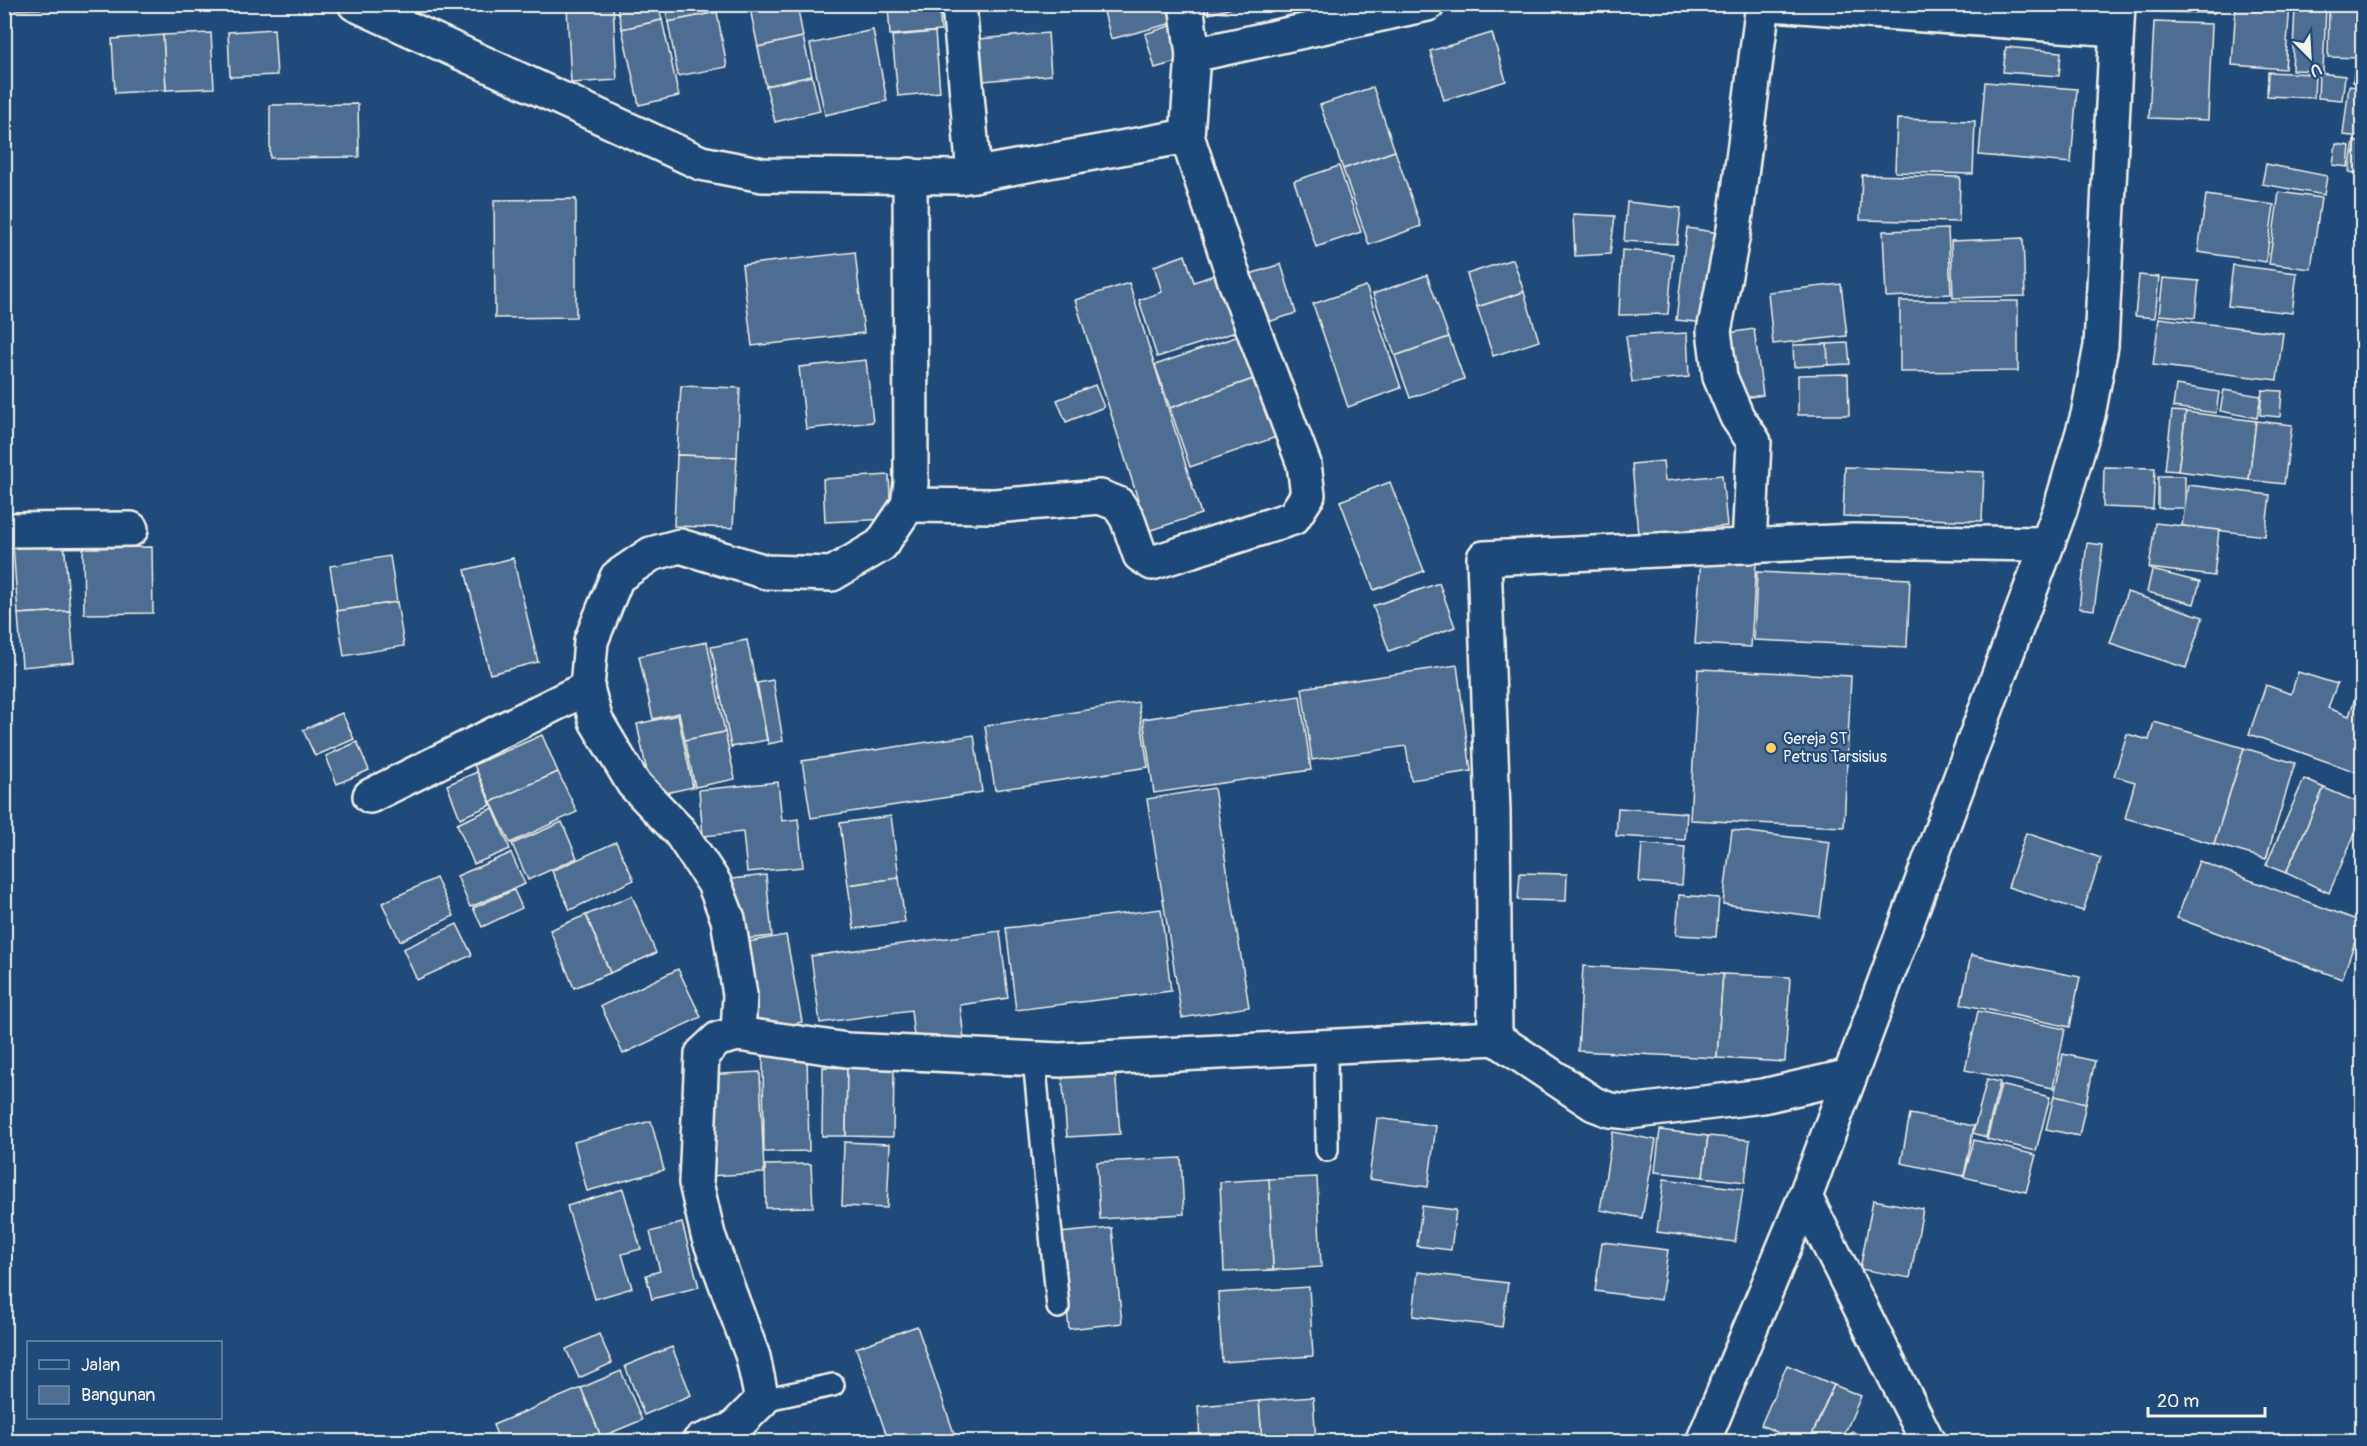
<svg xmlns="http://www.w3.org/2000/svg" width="2367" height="1446" viewBox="0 0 2367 1446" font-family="Pangolin,sans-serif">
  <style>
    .building { fill: #4d6e92; stroke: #f4f1e8; stroke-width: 1.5 }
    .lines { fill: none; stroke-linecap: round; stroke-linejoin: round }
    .service-casing { stroke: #f4f1e8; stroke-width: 26 }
    .minor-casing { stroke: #f4f1e8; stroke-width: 38 }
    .secondary-casing { stroke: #f4f1e8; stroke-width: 38 }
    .service { stroke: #1f4a7a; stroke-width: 21 }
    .minor { stroke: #1f4a7a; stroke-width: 33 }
    .secondary { stroke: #1f4a7a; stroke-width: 33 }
    .poi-dot { fill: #ffd166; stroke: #1f4a7a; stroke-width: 2 }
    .labels { text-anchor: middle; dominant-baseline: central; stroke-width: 4.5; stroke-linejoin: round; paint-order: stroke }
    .poi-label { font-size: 16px; fill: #f4f1e8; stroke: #1f4a7a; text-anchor: start }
  </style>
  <rect width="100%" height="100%" fill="#1f4a7a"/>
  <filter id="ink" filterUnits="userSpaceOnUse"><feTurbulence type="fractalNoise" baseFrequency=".0167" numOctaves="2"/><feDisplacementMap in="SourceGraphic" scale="12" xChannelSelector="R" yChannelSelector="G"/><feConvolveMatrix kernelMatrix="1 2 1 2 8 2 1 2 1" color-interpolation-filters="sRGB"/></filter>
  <g filter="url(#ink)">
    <g class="building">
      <path d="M15,4H90V7L15,10Z"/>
      <path d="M625,4H658L662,20L622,29L617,6Z"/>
      <path d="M665,4H715L717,12L668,22Z"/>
      <path d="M749,4H797L803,37L758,47Z"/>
      <path d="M910,4H939L941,31L890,35L888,6Z"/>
      <path d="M1102,4H1173L1177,22L1111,39Z"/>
      <path d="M1207,4H1248L1209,14Z"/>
      <path d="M2163,4H2215L2214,13L2162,12Z"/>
      <path d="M2236,4L2290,5L2285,69L2232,65Z"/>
      <path d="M2329,4H2362V58L2328,57Z"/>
      <path d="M613,5L617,80L571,83L567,7Z"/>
      <path d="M2295,7L2326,8L2323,71L2292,70Z"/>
      <path d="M717,12L727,67L678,76L668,22Z"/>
      <path d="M662,20L679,96L639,105L622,29Z"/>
      <path d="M2154,22L2212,24L2208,120L2149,118Z"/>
      <path d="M1176,24L1186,59L1155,68L1145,34Z"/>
      <path d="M274,29L277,75L230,77L228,32Z"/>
      <path d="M873,30L887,101L825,115L810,44Z"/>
      <path d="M935,32L940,92L898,96L892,36Z"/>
      <path d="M211,33L214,88L166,90L163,35Z"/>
      <path d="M1048,33L1051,75L983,81L980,39Z"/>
      <path d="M1492,33L1506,81L1444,100L1430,51Z"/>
      <path d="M163,35L166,90L115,93L112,39Z"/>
      <path d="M803,37L812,76L766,86L758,47Z"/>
      <path d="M2006,47L2061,52L2059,76L2003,72Z"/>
      <path d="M2356,59L2362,60V83L2353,82Z"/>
      <path d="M2268,72L2315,74L2314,98L2267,96Z"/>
      <path d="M2319,73L2345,76L2342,100L2318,98Z"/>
      <path d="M812,76L820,111L775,122L766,86Z"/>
      <path d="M1985,82L2077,89L2071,163L1979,155Z"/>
      <path d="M2349,86L2362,88V137L2343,135Z"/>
      <path d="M1373,87L1395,151L1343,169L1320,105Z"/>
      <path d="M358,104L359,157L270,158V105Z"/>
      <path d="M1897,119L1975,121L1973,174L1895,172Z"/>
      <path d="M2354,141L2362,143V174L2349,172Z"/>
      <path d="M2336,144L2350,146L2348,167L2333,165Z"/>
      <path d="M1395,151L1421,226L1369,245L1343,169Z"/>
      <path d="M2266,164L2327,176L2324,195L2262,184Z"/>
      <path d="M1339,166L1361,232L1316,247L1294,181Z"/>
      <path d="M1862,175L1960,177L1959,222L1860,220Z"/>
      <path d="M2279,192L2321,198L2311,269L2269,264Z"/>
      <path d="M2206,195L2274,205L2266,262L2198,252Z"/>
      <path d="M576,199V317L495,318L494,200Z"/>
      <path d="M1627,202L1681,208L1677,244L1624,241Z"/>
      <path d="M1573,214L1615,216L1610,254L1575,256Z"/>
      <path d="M1687,228L1720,233L1706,323L1676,320Z"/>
      <path d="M1948,229L1951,294L1886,297L1883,231Z"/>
      <path d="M2023,238L2025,296L1953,298L1951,241Z"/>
      <path d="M1622,250L1673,254L1668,314L1619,315Z"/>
      <path d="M855,252L864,333L752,346L742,265Z"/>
      <path d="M1185,255L1194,282L1220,273L1239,331L1157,357L1139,300L1162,292L1154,266Z"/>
      <path d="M1513,259L1524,292L1477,307L1467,274Z"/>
      <path d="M1281,264L1296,313L1259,325L1244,276Z"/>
      <path d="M2233,265L2297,273L2292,313L2228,306Z"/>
      <path d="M1427,275L1449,337L1395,356L1373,294Z"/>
      <path d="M2139,275L2159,277L2155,318L2135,316Z"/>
      <path d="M2163,278L2199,281L2195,318L2159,315Z"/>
      <path d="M1129,283L1201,514L1148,531L1075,300Z"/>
      <path d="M1841,284L1847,336L1773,344L1768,292Z"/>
      <path d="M1366,286L1401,388L1348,407L1313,304Z"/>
      <path d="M1524,292L1539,341L1493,356L1477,307Z"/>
      <path d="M1900,301H2018V371L1900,372Z"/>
      <path d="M2159,318L2283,333L2277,380L2153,365Z"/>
      <path d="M1754,329L1763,395L1736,399L1728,333Z"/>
      <path d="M1247,333L1262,376L1170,408L1155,365Z"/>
      <path d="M1687,333L1689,377L1632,382L1626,336Z"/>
      <path d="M1449,337L1464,379L1410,398L1395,356Z"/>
      <path d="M1848,343L1850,364L1828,365L1827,344Z"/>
      <path d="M1827,344L1828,365L1794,367L1793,345Z"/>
      <path d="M866,360L873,422L806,429L799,367Z"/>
      <path d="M1848,374L1849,415H1798V375Z"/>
      <path d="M1262,376L1282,435L1190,467L1170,408Z"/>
      <path d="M1095,385L1104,407L1066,422L1057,400Z"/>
      <path d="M2176,385L2219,392L2216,413L2173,407Z"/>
      <path d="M681,386L740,388L737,457L677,455Z"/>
      <path d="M2224,390L2261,396L2257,418L2220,411Z"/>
      <path d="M2262,390L2282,391L2280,417L2260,415Z"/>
      <path d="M2172,411L2186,412L2178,471L2165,470Z"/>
      <path d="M2186,412L2256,421L2249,480L2178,471Z"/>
      <path d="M2256,421L2292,425L2284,484L2249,480Z"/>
      <path d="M677,455L737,457L733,528L674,526Z"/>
      <path d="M1663,461L1665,481L1722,475L1727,526L1638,535L1632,464Z"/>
      <path d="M1845,467L1984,472L1982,521L1843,516Z"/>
      <path d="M2104,467L2155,468L2153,509L2103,507Z"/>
      <path d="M889,475L891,519L825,522L823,479Z"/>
      <rect x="2158" y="476" width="27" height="32"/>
      <path d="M1390,482L1424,571L1374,590L1340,501Z"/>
      <path d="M2188,485L2270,495L2265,536L2182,526Z"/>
      <path d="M2155,523L2219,530L2214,576L2149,568Z"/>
      <path d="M64,541L70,611L18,614L13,546Z"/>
      <path d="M2087,543L2103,545L2094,610L2079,608Z"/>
      <path d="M152,547L153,613L84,614L83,548Z"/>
      <path d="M390,556L397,602L337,611L330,566Z"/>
      <path d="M513,558L538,662L490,674L465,570Z"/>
      <path d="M1701,558L1756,562L1751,647L1695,644Z"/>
      <path d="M2152,570L2200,582L2194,604L2147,592Z"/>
      <path d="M1757,572L1910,579L1907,647L1754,640Z"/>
      <path d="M1439,583L1455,627L1389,651L1373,606Z"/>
      <path d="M2127,592L2203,617L2186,668L2110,643Z"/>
      <path d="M397,602L404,646L344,656L337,611Z"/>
      <path d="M70,611L74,662L22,667L18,614Z"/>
      <path d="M747,640L767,740L731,747L711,647Z"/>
      <path d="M707,642L725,732L685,740L679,713L653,719L639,656Z"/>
      <path d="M1457,665L1471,771L1411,780L1406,746L1312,760L1302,688Z"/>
      <path d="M1698,669L1851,676L1844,827L1690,820Z"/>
      <path d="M2298,672L2337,684L2328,708L2349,716L2360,683L2362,684V774L2249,734L2266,685L2291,694Z"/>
      <path d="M773,680L783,741L768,744L757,683Z"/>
      <path d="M1300,696L1311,770L1154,793L1143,719Z"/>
      <path d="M1138,702L1148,767L995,790L985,726Z"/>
      <path d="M342,713L354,739L315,756L303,730Z"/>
      <path d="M678,715L693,787L652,796L637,724Z"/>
      <path d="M2154,722L2244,748L2214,844L2125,818L2135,782L2114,776L2127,734L2149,740Z"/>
      <path d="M725,732L735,779L695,787L685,740Z"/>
      <path d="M542,735L558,772L491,802L474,765Z"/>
      <path d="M974,735L982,792L811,818L802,761Z"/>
      <path d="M357,742L369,770L337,784L326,756Z"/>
      <path d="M2244,748L2295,763L2266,859L2214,844Z"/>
      <path d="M477,772L491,805L460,818L447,785Z"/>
      <path d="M558,772L577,812L510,843L491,802Z"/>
      <path d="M2304,779L2324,788L2286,873L2266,865Z"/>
      <path d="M778,782L782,821L798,819L803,867L747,872L743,832L703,836L699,790Z"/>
      <path d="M1214,788L1249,1007L1182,1018L1147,799Z"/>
      <path d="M2324,788L2362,804V817L2329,893L2286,873Z"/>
      <path d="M493,808L510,849L474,864L457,824Z"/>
      <path d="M1618,808L1687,813L1685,840L1616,836Z"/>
      <path d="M891,816L899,878L848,885L840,823Z"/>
      <path d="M562,822L577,858L528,880L512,844Z"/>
      <path d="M1732,830L1830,842L1820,917L1723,904Z"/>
      <path d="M2026,833L2101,858L2083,911L2008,887Z"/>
      <path d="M616,842L634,880L570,910L552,871Z"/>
      <path d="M1642,844L1685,847L1682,885L1639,882Z"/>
      <path d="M511,853L525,884L470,907L457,876Z"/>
      <path d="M2199,861L2362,922L2342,979L2177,918Z"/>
      <path d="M1520,873L1567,874L1566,901L1518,900Z"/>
      <path d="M766,875L772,936L739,940L732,879Z"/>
      <path d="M436,878L454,916L400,941L382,903Z"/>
      <path d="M899,878L905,922L854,929L848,885Z"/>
      <path d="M514,890L522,908L482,927L473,908Z"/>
      <path d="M1679,895L1719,898L1716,937L1676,935Z"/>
      <path d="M632,896L656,953L610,973L586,915Z"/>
      <path d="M1161,909L1171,991L1016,1010L1006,928Z"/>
      <path d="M586,915L610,973L574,988L550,930Z"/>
      <path d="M457,924L472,955L417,980L403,949Z"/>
      <path d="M1000,931L1008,998L960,1005L964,1039L915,1046L911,1010L820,1023L811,956Z"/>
      <path d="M786,935L802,1022L759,1031L743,943Z"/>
      <path d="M1971,955L2080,977L2070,1027L1961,1004Z"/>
      <path d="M1583,966L1723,974L1717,1058L1578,1051Z"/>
      <path d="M678,969L701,1017L623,1054L601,1006Z"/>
      <path d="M1723,974L1790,977L1785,1062L1717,1058Z"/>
      <path d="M1978,1011L2065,1029L2053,1088L1965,1070Z"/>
      <path d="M2063,1054L2095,1061L2086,1103L2054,1096Z"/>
      <path d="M807,1055L809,1151L764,1152L763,1056Z"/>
      <path d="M823,1067L847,1068L846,1136H822Z"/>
      <path d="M847,1068H894L893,1137L846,1136Z"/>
      <path d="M1115,1069L1120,1134L1067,1137L1062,1073Z"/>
      <path d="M760,1072L764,1173L708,1176L703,1075Z"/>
      <path d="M1987,1079L2000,1082L1986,1137L1973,1133Z"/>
      <path d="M2001,1085L2050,1097L2036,1151L1987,1139Z"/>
      <path d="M2054,1096L2086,1103L2079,1136L2046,1129Z"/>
      <path d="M1910,1114L1974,1126L1964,1176L1901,1163Z"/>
      <path d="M1377,1118L1436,1126L1428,1187L1369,1179Z"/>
      <path d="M651,1121L664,1170L587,1191L574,1142Z"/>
      <path d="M1660,1130L1708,1136L1703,1177L1655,1172Z"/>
      <path d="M1613,1132L1656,1140L1642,1218L1600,1210Z"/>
      <path d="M1708,1136L1750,1140L1745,1182L1703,1177Z"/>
      <path d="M1974,1140L2036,1155L2026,1192L1964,1177Z"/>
      <path d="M844,1142L890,1144L887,1208L842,1206Z"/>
      <path d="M1181,1158L1184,1214L1100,1219L1097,1162Z"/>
      <path d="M811,1164L813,1207L766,1208L765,1165Z"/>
      <path d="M1317,1177L1321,1267L1273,1270L1269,1179Z"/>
      <path d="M1269,1179L1273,1270L1224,1272L1220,1182Z"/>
      <path d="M1664,1179L1743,1189L1735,1242L1657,1232Z"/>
      <path d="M623,1189L641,1249L622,1254L632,1288L595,1299L567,1206Z"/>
      <path d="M1873,1200L1923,1209L1910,1278L1860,1269Z"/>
      <path d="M1422,1206L1456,1210L1451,1250L1417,1246Z"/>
      <path d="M682,1223L699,1287L652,1299L646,1275L660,1271L650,1232Z"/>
      <path d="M1112,1228L1122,1323L1069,1329L1059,1233Z"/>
      <path d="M1602,1242L1668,1250L1661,1300L1595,1291Z"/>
      <path d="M1418,1272L1508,1283L1502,1327L1413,1316Z"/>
      <path d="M1309,1287L1313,1356L1222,1362L1218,1293Z"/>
      <path d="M917,1326L957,1442H889L856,1348Z"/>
      <path d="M599,1334L612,1363L579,1378L566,1349Z"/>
      <path d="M672,1347L691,1395L644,1415L625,1366Z"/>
      <path d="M1787,1365L1834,1385L1809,1442H1798L1761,1425Z"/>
      <path d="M621,1371L642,1420L601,1437L581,1388Z"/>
      <path d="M1834,1385L1861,1396L1841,1442H1809Z"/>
      <path d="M581,1388L601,1437L591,1442H500L493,1425Z"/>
      <path d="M1313,1397L1316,1442H1262L1259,1401Z"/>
      <path d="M1259,1401L1262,1442H1200L1198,1406Z"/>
      <path d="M1852,1431L1871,1442H1847Z"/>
      <path d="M1758,1437L1772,1442H1756Z"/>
    </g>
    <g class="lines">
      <g class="service-casing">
        <g id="service">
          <path d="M1326,1048L1327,1150"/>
          <path d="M1034,1059L1058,1307"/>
          <path d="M762,1400L833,1385"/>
        </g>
      </g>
      <g class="minor-casing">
        <g id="minor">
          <path d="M355,4L701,163L763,175L961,177L1187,136L1193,55L1428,4"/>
          <path d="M959,4L974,175"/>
          <path d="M1186,4L1193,55"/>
          <path d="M1770,4L2116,29"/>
          <path d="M908,505L995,506L1100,497L1118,504L1127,518L1140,555L1152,563L1293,518L1308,495L1304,464L1235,281L1187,136"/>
          <path d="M4,530L131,529"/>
          <path d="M1749,546L1754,442L1737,417L1720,377L1714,331L1734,229L1763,4"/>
          <path d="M370,796L587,688"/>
          <path d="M738,1034L740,995L728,919L714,883L680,832L633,783L596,721L587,688L591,641L617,577L651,554L680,546L766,572L832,574L881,545L908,505L911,483L910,175"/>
          <path d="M1495,1038L1493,812L1484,558L1854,541L2047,544"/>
          <path d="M1805,1197L1928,1442"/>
          <path d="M699,1442L733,1429L762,1400L753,1357L708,1235L696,1183L702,1054L718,1039L738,1034L847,1050L1060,1060L1495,1038L1594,1104L1610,1110L1629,1112L1763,1096L1850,1076"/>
        </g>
      </g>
      <g class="secondary-casing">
        <path id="secondary" d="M1703,1442L1805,1197L2060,510L2088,415L2101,346L2118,4"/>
      </g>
      <use href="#service" class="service"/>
      <use href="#minor" class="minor"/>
      <use href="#secondary" class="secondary"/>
    </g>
  </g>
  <circle class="poi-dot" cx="1771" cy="748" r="6"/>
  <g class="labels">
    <g class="poi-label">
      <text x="1783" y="739">Gereja ST<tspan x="1783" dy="18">Petrus Tarsisius</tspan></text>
    </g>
  </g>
  <rect width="2367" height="1446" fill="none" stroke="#1f4a7a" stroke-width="24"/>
  <rect x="12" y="12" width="2343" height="1422" fill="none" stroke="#f4f1e8" stroke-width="2" filter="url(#ink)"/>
  <rect x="27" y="1341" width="195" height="78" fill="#1f4a7a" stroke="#748da6" stroke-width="1.5"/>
  <rect x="39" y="1360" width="30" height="9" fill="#1f4a7a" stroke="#748da6" stroke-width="1.5"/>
  <text x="81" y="1371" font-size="18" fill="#f4f1e8">Jalan</text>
  <rect x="39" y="1386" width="30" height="18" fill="#4d6e92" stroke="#748da6" stroke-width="1.5"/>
  <text x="81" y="1401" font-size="18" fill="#f4f1e8">Bangunan</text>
  <g transform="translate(2310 57) rotate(156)" stroke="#1f4a7a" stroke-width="4.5" paint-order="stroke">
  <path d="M0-4.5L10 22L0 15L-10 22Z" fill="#f4f1e8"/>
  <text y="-9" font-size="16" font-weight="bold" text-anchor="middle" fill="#f4f1e8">U</text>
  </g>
  <path d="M2148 1407v9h117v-9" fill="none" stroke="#f4f1e8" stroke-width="3"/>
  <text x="2157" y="1407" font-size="18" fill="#f4f1e8" stroke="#1f4a7a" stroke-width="4.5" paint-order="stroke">20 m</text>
</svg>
